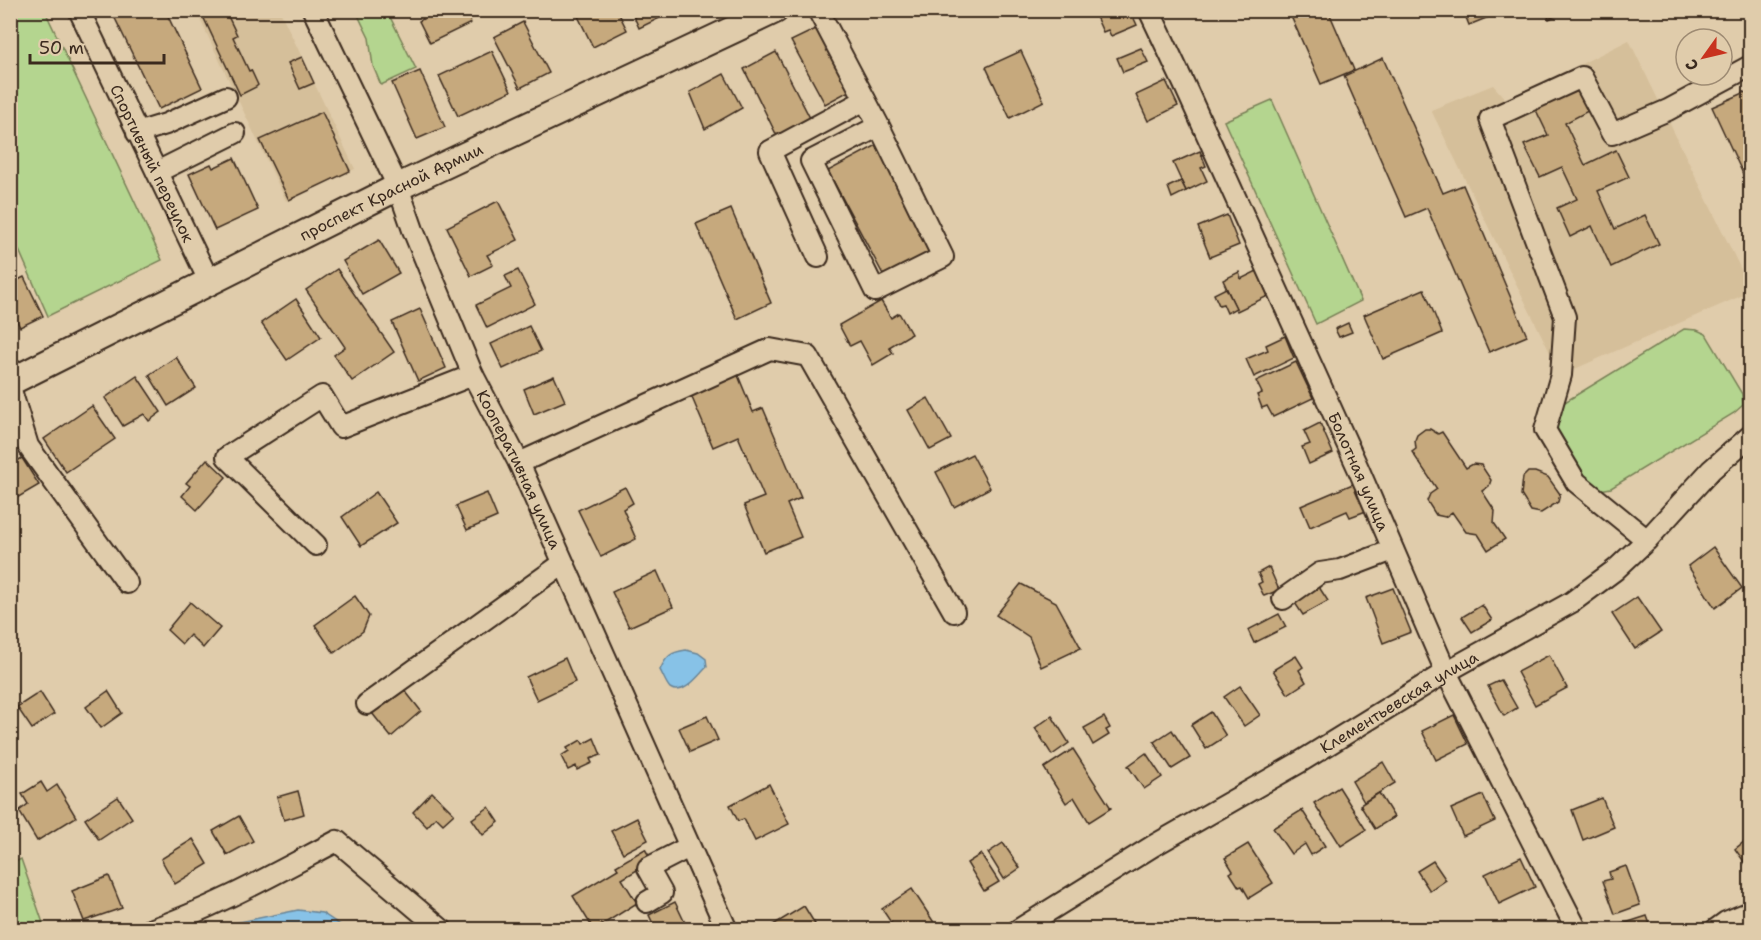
<svg xmlns="http://www.w3.org/2000/svg" width="1761" height="940" viewBox="0 0 1761 940" font-family="'Shantell Sans',sans-serif">
  <style>
    .built { fill: #d5bf9a }
    .green { fill: #b4d58f; stroke: #788056; stroke-width: 1.5 }
    .water { fill: #87c2e7; stroke: #698597; stroke-width: 1.5 }
    .building { fill: #c6a97d; stroke: #3b2a1e; stroke-width: 1.5 }
    .lines { fill: none; stroke-linecap: round; stroke-linejoin: round }
    .minor-casing { stroke: #3b2a1e; stroke-width: 24 }
    .major-casing { stroke: #3b2a1e; stroke-width: 30 }
    .minor { stroke: #e0ccab; stroke-width: 20 }
    .major { stroke: #e0ccab; stroke-width: 26 }
    .labels { text-anchor: middle; dominant-baseline: central; stroke-width: 4.5; stroke-linejoin: round; paint-order: stroke }
    .street-label { font-size: 16px; fill: #3b2a1e; stroke: #e0ccab }
  </style>
  <rect width="100%" height="100%" fill="#e0ccab"/>
  <filter id="ink" filterUnits="userSpaceOnUse"><feTurbulence type="fractalNoise" baseFrequency=".0167" numOctaves="2"/><feDisplacementMap in="SourceGraphic" scale="12" xChannelSelector="R" yChannelSelector="G"/><feConvolveMatrix kernelMatrix="1 2 1 2 8 2 1 2 1" color-interpolation-filters="sRGB"/></filter>
  <g filter="url(#ink)">
    <g class="built">
      <path d="M196,11H280L355,169L286,201Z"/>
      <path d="M1629,40L1750,288V292L1561,375L1431,110L1493,85L1507,101Z"/>
    </g>
    <g class="green">
      <path d="M10,11H45L162,260L48,316L11,232Z"/>
      <path d="M356,11H387L416,69L381,85L373,66L369,38Z"/>
      <path d="M1272,100L1361,301L1316,324L1224,121Z"/>
      <path d="M1684,329L1697,330L1706,334L1742,394L1743,405L1734,413L1611,488L1600,490L1591,485L1555,428L1560,405Z"/>
      <path d="M21,859L45,929H11V864Z"/>
    </g>
    <g class="water">
      <path d="M686,650L698,653L706,659L707,667C699,674 684,697 670,688C666,684 663,675 660,670C666,656 671,652 686,650Z"/>
      <path d="M298,910L322,913L346,929H206Z"/>
    </g>
    <g class="building">
      <path d="M111,10H165L202,88L159,109Z"/>
      <path d="M200,10H225L237,35L233,37L249,71L251,70L258,85L256,87L240,95Z"/>
      <path d="M414,10H465L471,23L430,43L419,21L423,19L420,13L416,15Z"/>
      <path d="M575,10H617L627,30L593,47Z"/>
      <path d="M631,10H674V11L639,28Z"/>
      <path d="M1093,10H1130L1137,25L1111,36L1108,30L1103,32Z"/>
      <path d="M1298,10H1328L1354,70L1321,84L1290,14Z"/>
      <path d="M1463,10H1506L1469,25Z"/>
      <path d="M1545,10H1568L1549,19Z"/>
      <path d="M523,22L549,73L520,88L494,37Z"/>
      <path d="M818,28L851,90L825,104L791,41Z"/>
      <path d="M1141,48L1148,62L1123,72L1117,58Z"/>
      <path d="M492,51L511,91L458,116L439,76Z"/>
      <path d="M1021,51L1044,101L1010,118L986,67Z"/>
      <path d="M776,52L811,120L777,136L744,69Z"/>
      <path d="M302,57L314,83L300,89L288,63Z"/>
      <path d="M1383,58L1443,193L1463,185L1527,336L1489,352L1427,208L1406,217L1344,76Z"/>
      <path d="M420,71L445,127L417,139L392,83Z"/>
      <path d="M724,74L742,108L705,129L690,92Z"/>
      <path d="M1166,81L1178,106L1148,121L1136,95Z"/>
      <path d="M1577,88L1588,111L1565,123L1585,165L1616,150L1629,177L1598,191L1615,229L1645,215L1659,244L1611,267L1592,226L1570,237L1557,208L1577,199L1562,167L1540,177L1524,145L1548,135L1535,108Z"/>
      <path d="M1748,91L1750,97V189L1712,107Z"/>
      <path d="M322,112L350,171L289,200L260,140Z"/>
      <path d="M877,145L931,257L886,280L828,171Z"/>
      <path d="M1200,151L1206,166L1201,168L1207,181L1186,191L1173,163Z"/>
      <path d="M234,158L258,210L215,230L189,174L211,164L213,168Z"/>
      <path d="M1181,181L1186,191L1172,198L1168,187Z"/>
      <path d="M498,201L518,240L487,255L493,265L471,276L447,227Z"/>
      <path d="M731,209L771,303L737,319L696,224Z"/>
      <path d="M1227,215L1239,245L1210,257L1198,227Z"/>
      <path d="M379,240L399,273L362,294L343,261Z"/>
      <path d="M337,269L394,352L352,381L334,355L345,347L306,290Z"/>
      <path d="M518,270L535,304L487,328L476,305L511,288L505,276Z"/>
      <path d="M1257,271L1268,296L1237,311L1223,280L1239,272L1241,279Z"/>
      <path d="M24,277L43,316L20,327L10,308V284Z"/>
      <path d="M1226,288L1236,308L1227,313L1223,304L1219,305L1214,294Z"/>
      <path d="M1424,289L1442,333L1383,359L1364,315Z"/>
      <path d="M296,299L321,337L287,360L261,323Z"/>
      <path d="M881,301L891,318L899,313L911,334L889,347L893,353L873,365L860,341L850,346L839,325Z"/>
      <path d="M420,309L446,368L418,381L392,322Z"/>
      <path d="M1348,323L1352,332L1339,337L1335,329Z"/>
      <path d="M529,326L541,351L503,369L491,344Z"/>
      <path d="M1285,336L1294,358L1254,377L1246,359L1268,350L1266,345Z"/>
      <path d="M176,357L196,388L168,406L149,375Z"/>
      <path d="M1296,362L1313,398L1273,417L1267,406L1262,408L1257,395L1262,393L1256,381Z"/>
      <path d="M737,373L753,412L763,408L801,498L787,504L801,537L764,552L744,505L764,497L738,436L713,447L690,393Z"/>
      <path d="M137,376L161,412L149,421L144,414L123,426L105,398Z"/>
      <path d="M554,376L565,401L534,414L524,389Z"/>
      <path d="M928,398L951,439L930,450L908,410Z"/>
      <path d="M92,406L115,439L66,472L44,439Z"/>
      <path d="M1320,423L1333,453L1309,464L1302,447L1310,444L1304,431Z"/>
      <path d="M1425,429H1430L1438,434L1442,432L1466,468L1473,464L1481,465L1491,480L1489,486L1482,491L1495,511L1494,523L1505,539L1488,550L1478,534L1466,532L1452,512L1445,517L1436,515L1427,501L1430,494L1437,489L1412,452L1416,449L1415,440L1417,435Z"/>
      <path d="M972,454L990,488L954,507L936,472Z"/>
      <path d="M22,458L39,485L10,502V465Z"/>
      <path d="M207,459L226,477L197,510L182,496L190,486L186,483Z"/>
      <path d="M1528,472H1535L1548,477L1560,494L1558,502L1541,513L1531,511L1521,495L1523,477Z"/>
      <path d="M1355,483L1366,511L1350,517L1347,511L1310,527L1301,506Z"/>
      <path d="M625,487L633,503L623,509L636,539L601,557L578,510Z"/>
      <path d="M376,492L397,523L361,546L342,517Z"/>
      <path d="M487,493L497,517L467,530L456,506Z"/>
      <path d="M1713,547L1742,588L1715,608L1688,566Z"/>
      <path d="M1269,567L1279,590L1264,596L1258,584L1262,582L1258,573Z"/>
      <path d="M657,571L673,607L629,627L612,592Z"/>
      <path d="M1021,584L1056,602L1081,648L1041,667L1029,637L996,615Z"/>
      <path d="M1317,584L1328,601L1303,615L1293,600Z"/>
      <path d="M1393,588L1411,632L1383,643L1366,598Z"/>
      <path d="M355,596L369,616L363,631L334,653L315,625Z"/>
      <path d="M1637,597L1661,632L1635,649L1612,614Z"/>
      <path d="M190,602L220,628L203,648L190,635L182,644L167,630Z"/>
      <path d="M1482,605L1492,620L1472,632L1462,617Z"/>
      <path d="M1279,614L1286,627L1254,643L1248,630Z"/>
      <path d="M1549,655L1567,688L1535,705L1517,672Z"/>
      <path d="M1296,656L1303,667L1299,670L1306,682L1288,694L1273,670Z"/>
      <path d="M565,658L575,682L537,700L526,677Z"/>
      <path d="M1501,680L1517,708L1504,716L1488,686Z"/>
      <path d="M1240,686L1260,715L1244,726L1224,697Z"/>
      <path d="M402,687L421,711L391,737L372,713Z"/>
      <path d="M108,691L122,713L101,728L86,707Z"/>
      <path d="M40,692L54,714L32,729L17,707Z"/>
      <path d="M1211,712L1226,736L1206,749L1191,725Z"/>
      <path d="M1454,715L1468,744L1436,760L1422,731Z"/>
      <path d="M707,716L718,740L690,752L679,728Z"/>
      <path d="M1052,716L1069,743L1052,755L1035,728Z"/>
      <path d="M1104,717L1110,728L1106,730L1109,735L1093,745L1084,728Z"/>
      <path d="M1172,730L1190,758L1172,769L1154,742Z"/>
      <path d="M594,738L601,755L590,759L592,763L577,770L576,766L568,770L561,756L569,751L567,748L581,740L583,744Z"/>
      <path d="M1073,749L1111,808L1089,822L1074,797L1066,803L1044,768Z"/>
      <path d="M1146,753L1162,777L1144,789L1128,766Z"/>
      <path d="M1383,762L1395,783L1364,802L1352,781Z"/>
      <path d="M41,782L47,792L57,785L76,817L37,841L19,811L28,804L22,794Z"/>
      <path d="M769,784L789,824L755,841L744,819L738,821L730,805Z"/>
      <path d="M1339,787L1366,830L1341,846L1314,803Z"/>
      <path d="M298,791L304,814L284,820L277,797Z"/>
      <path d="M432,792L454,814L443,824L436,817L427,827L413,812Z"/>
      <path d="M1379,793L1394,817L1375,829L1360,805Z"/>
      <path d="M1483,795L1495,821L1463,836L1451,809Z"/>
      <path d="M118,797L132,818L99,840L85,819Z"/>
      <path d="M1602,798L1614,827L1583,840L1572,810Z"/>
      <path d="M489,807L499,822L483,835L472,819Z"/>
      <path d="M1302,810L1325,846L1311,855L1305,844L1291,854L1273,828Z"/>
      <path d="M239,816L253,841L227,855L213,831Z"/>
      <path d="M637,818L648,840L623,853L611,831Z"/>
      <path d="M1750,837V870L1735,849Z"/>
      <path d="M193,839L208,864L175,884L161,859Z"/>
      <path d="M1003,843L1020,868L1004,879L988,853Z"/>
      <path d="M1248,844L1273,883L1249,898L1242,886L1239,887L1230,873L1233,871L1225,858Z"/>
      <path d="M645,849L652,861L622,879L637,903L594,930L573,896L618,869L616,866Z"/>
      <path d="M981,854L999,882L984,891L967,863Z"/>
      <path d="M1521,857L1535,887L1499,904L1485,874Z"/>
      <path d="M1433,861L1446,880L1430,891L1417,871Z"/>
      <path d="M1626,866L1640,905L1615,914L1603,881L1611,879L1609,872Z"/>
      <path d="M109,876L122,908L84,921L72,891Z"/>
      <path d="M912,889L937,927L932,930H896L882,909Z"/>
      <path d="M675,902L686,925L678,930H656L649,915Z"/>
      <path d="M804,906L815,924L805,930H776L773,925Z"/>
      <path d="M1647,916L1652,930H1614L1613,927Z"/>
    </g>
    <g class="lines">
      <g class="minor-casing">
        <g id="minor">
          <path id="s1" d="M79,10L210,283"/>
          <path id="s2" d="M313,10L398,187L413,230L473,375L519,463L727,930"/>
          <path d="M818,10L879,126L943,257L875,291L811,161L879,126"/>
          <path id="s3" d="M1149,10L1184,84L1358,468L1446,672L1577,930"/>
          <path d="M137,133L166,124L226,97"/>
          <path d="M157,172L235,133"/>
          <path d="M818,257L770,151L865,100"/>
          <path d="M10,387L28,446L127,583"/>
          <path d="M519,463L770,349L808,356L954,612"/>
          <path d="M1647,540L1576,482L1545,430L1561,375L1565,317L1490,119L1582,77L1612,134L1668,110L1750,66"/>
          <path d="M316,545L227,457L322,396L341,427L473,375"/>
          <path d="M1283,599L1320,573L1340,570L1393,550"/>
          <path d="M367,704L562,564"/>
          <path d="M647,902L662,893L648,868L689,847"/>
          <path d="M150,930C216,907 276,873 337,841L442,930"/>
          <path id="s4" d="M1018,930L1153,846L1300,762L1446,672L1572,602L1615,570L1647,540L1711,470L1750,436"/>
          <path d="M1715,930L1726,922L1750,912"/>
        </g>
      </g>
      <g class="major-casing">
        <g id="major">
          <path id="s5" d="M10,382L398,187L775,10"/>
        </g>
      </g>
      <use href="#minor" class="minor"/>
      <use href="#major" class="major"/>
    </g>
  </g>
  <g class="labels">
    <g class="street-label">
      <text stroke="none"><textPath href="#s1" startOffset="170">Спортивный переулок</textPath></text>
      <text stroke="none"><textPath href="#s5" startOffset="426">проспект Красной Армии</textPath></text>
      <text stroke="none"><textPath href="#s2" startOffset="504">Кооперативная улица</textPath></text>
      <text stroke="none"><textPath href="#s3" startOffset="507">Болотная улица</textPath></text>
      <text stroke="none"><textPath href="#s4" startOffset="444">Клементьевская улица</textPath></text>
    </g>
  </g>
  <rect width="1761" height="940" fill="none" stroke="#e0ccab" stroke-width="36"/>
  <rect x="18" y="18" width="1725" height="904" fill="none" stroke="#3b2a1e" stroke-width="2" filter="url(#ink)"/>
  <g transform="translate(1704 57) rotate(236)"><circle r="28" fill="#e0ccab" stroke="#9e8b73" stroke-width="1.5"/>
  <path d="M0-4.5L10 22L0 15L-10 22Z" fill="#c8321e"/>
  <text y="-9" font-size="16" font-weight="bold" text-anchor="middle" fill="#3b2a1e">С</text>
  </g>
  <path d="M30 54v9h134v-9" fill="none" stroke="#3b2a1e" stroke-width="3"/>
  <text x="39" y="54" font-size="18" fill="#3b2a1e" stroke="#e0ccab" stroke-width="4.5" paint-order="stroke">50 m</text>
</svg>
